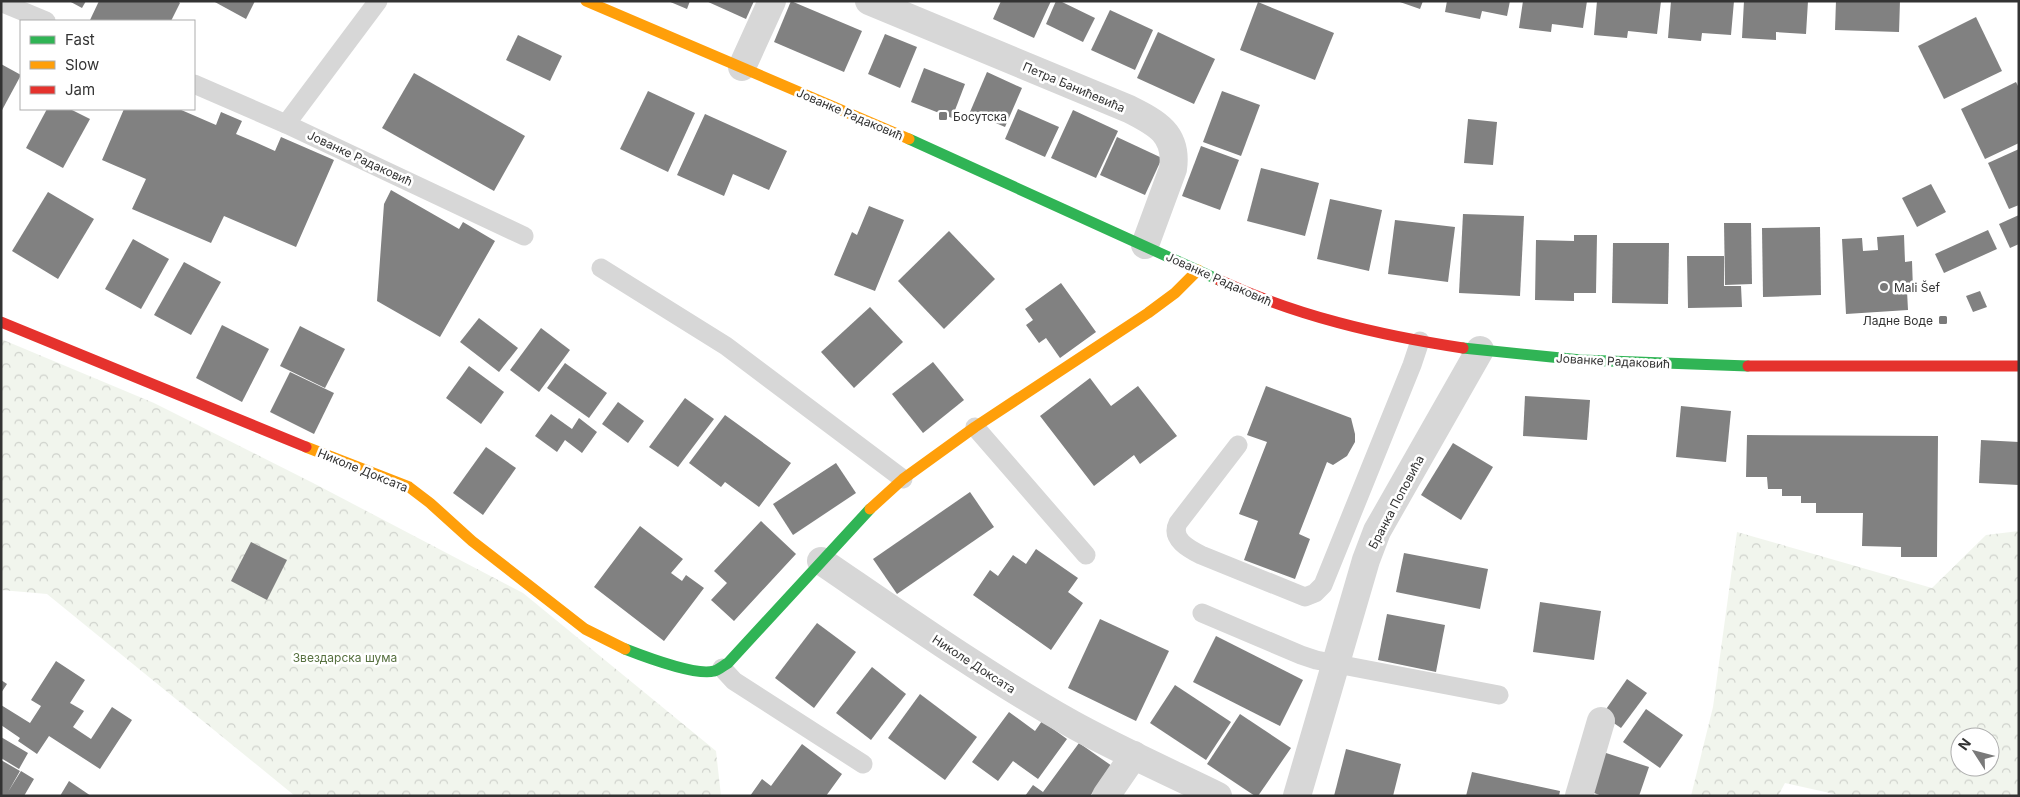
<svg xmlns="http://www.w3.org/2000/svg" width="2020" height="797" viewBox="0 0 2020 797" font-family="Inter,sans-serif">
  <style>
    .forest { fill: url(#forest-crowns); fill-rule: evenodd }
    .building { fill: #818181 }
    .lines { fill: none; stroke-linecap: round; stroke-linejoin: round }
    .lane { stroke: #d7d7d7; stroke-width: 19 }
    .street { stroke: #d7d7d7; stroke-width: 28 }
    .fast { stroke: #30b455; stroke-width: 11 }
    .slow { stroke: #ff9f0a; stroke-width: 11 }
    .jam { stroke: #e5322d; stroke-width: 11 }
    .poi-dot { fill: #7a7a7a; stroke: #fff; stroke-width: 2 }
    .labels { text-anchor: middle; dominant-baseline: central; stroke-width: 5; stroke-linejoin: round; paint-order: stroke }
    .street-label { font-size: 12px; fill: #333; stroke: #fff }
    .poi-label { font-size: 12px; fill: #333; stroke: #fff; text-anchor: start }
    .park-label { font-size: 12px; fill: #56703f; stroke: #fff }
  </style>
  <defs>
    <pattern id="forest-crowns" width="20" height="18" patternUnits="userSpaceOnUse" patternTransform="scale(1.25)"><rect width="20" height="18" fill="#f1f5ed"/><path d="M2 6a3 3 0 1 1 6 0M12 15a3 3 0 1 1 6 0" fill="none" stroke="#cfd2cc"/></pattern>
  </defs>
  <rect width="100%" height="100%" fill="#fff"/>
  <g class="forest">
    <path d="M1,339L154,403L315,484L523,593L716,751L721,796H295L47,594L1,590Z"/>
    <path d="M2019,531V796H1843L1785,783L1778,796H1691L1713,707L1737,532L1932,588L1986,535ZM1960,737H1990V767H1960Z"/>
  </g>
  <g class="building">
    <path d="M69,1H86L82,8Z"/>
    <path d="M99,1H178L180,3L171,21H93L90,20Z"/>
    <path d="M213,1H255L246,19Z"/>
    <path d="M668,1H690L687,9Z"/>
    <path d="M706,1H754L746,19Z"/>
    <path d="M791,1L862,31L844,72L774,42Z"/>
    <path d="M1001,1H1051L1034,38L993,19Z"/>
    <path d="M1056,1H1060L1095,18L1083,42L1046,24Z"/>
    <path d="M1397,1H1423L1420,9Z"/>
    <path d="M1447,1H1510L1507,16L1482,11L1480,19L1445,12Z"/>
    <path d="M1523,1H1587L1583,28L1552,24L1551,32L1519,28Z"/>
    <path d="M1597,1H1661L1657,34L1628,31L1627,38L1594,35Z"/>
    <path d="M1671,1H1734L1731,35L1702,33L1701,41L1668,38Z"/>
    <path d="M1744,1H1808L1806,34L1776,32V40L1742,38Z"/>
    <path d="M1836,1H1900L1899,32L1835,30Z"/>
    <path d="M1258,2L1334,33L1315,80L1240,50Z"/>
    <path d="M1110,10L1153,30L1135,70L1091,50Z"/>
    <path d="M1976,17L2002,71L1944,99L1918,46Z"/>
    <path d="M1158,32L1215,59L1194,104L1137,78Z"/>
    <path d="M885,34L917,47L900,88L868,74Z"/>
    <path d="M518,35L562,56L550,81L506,60Z"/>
    <path d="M1,64L21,75L1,112Z"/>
    <path d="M924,68L965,84L952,118L911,102Z"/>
    <path d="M987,72L1022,88L1005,127L970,112Z"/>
    <path d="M414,73L525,136L494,191L382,128Z"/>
    <path d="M2016,82L2019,88V143L1985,159L1961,109Z"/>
    <path d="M648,91L695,113L668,172L620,149Z"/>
    <path d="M1222,91L1260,105L1241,156L1203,142Z"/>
    <path d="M47,109H70L90,119L63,168L26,148Z"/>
    <path d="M124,109H179L216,125L221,112L242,121L236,134L255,142L275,151L281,137L334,160L296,247L224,216L211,243L132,209L146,179L102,160Z"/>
    <path d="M1018,109L1059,127L1045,157L1005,139Z"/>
    <path d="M1073,110L1118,131L1096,178L1051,158Z"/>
    <path d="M705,114L787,151L769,190L733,174L724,196L677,175Z"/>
    <path d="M1468,119L1497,122L1493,165L1464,163Z"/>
    <path d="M1117,137L1162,158L1145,195L1100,175Z"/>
    <path d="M1201,146L1239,160L1220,210L1182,196Z"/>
    <path d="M2019,149V205L2009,209L1988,163Z"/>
    <path d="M1261,168L1319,183L1305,236L1247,221Z"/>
    <path d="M1931,184L1946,212L1917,227L1902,198Z"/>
    <path d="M391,190L459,229L463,222L495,241L440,337L377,301L384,204Z"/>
    <path d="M48,192L94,219L58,279L12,251Z"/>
    <path d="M1330,199L1382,210L1369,271L1317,259Z"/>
    <path d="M869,206L904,220L875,291L834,275L852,232L857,235Z"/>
    <path d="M1463,214L1524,216L1520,296L1459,293Z"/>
    <path d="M2019,215V244L2010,248L1999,224Z"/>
    <path d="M1395,220L1455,227L1448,282L1388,274Z"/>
    <path d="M1724,223H1751L1752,284L1725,285Z"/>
    <path d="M1820,227L1821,295L1763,297L1762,228Z"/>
    <path d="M1988,230L1997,249L1944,273L1935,254Z"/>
    <path d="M949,231L995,279L944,329L898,281Z"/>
    <path d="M1574,235H1597L1596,293H1574V301L1535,300L1536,240L1574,241Z"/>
    <path d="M1904,235L1905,262L1912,261L1913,290L1907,291L1908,310L1846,314L1842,239L1862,238L1863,251L1878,250L1877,237Z"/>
    <path d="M133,239L169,259L141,309L105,289Z"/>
    <path d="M1613,243H1669L1668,304L1612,303Z"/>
    <path d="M1687,256H1724V286H1741L1742,307L1688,308Z"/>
    <path d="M184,262L221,282L191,335L154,315Z"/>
    <path d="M1061,283L1096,332L1060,358L1046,338L1039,343L1026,325L1033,320L1025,309Z"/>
    <path d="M1980,291L1987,307L1973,312L1966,296Z"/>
    <path d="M870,307L903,342L854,388L821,352Z"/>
    <path d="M479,318L518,348L499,372L460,342Z"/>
    <path d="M222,325L269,349L242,402L196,378Z"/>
    <path d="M300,326L345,349L325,388L280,366Z"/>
    <path d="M541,328L570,350L539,392L510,370Z"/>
    <path d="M933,362L964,400L923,433L892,394Z"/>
    <path d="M565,363L607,393L589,418L547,388Z"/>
    <path d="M469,366L504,392L481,424L446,398Z"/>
    <path d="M290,372L334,393L314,434L270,412Z"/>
    <path d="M1090,378L1111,406L1138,386L1177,436L1140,464L1134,455L1094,486L1040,416Z"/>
    <path d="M1266,386L1351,418L1355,434V442L1347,456L1333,465L1327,462L1299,534L1310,539L1295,579L1244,560L1258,521L1239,514L1267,442L1247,435Z"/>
    <path d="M1525,396L1590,400L1587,440L1523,436Z"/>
    <path d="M685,398L714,419L678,467L649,447Z"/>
    <path d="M618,402L644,421L628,443L602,424Z"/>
    <path d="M1681,406L1731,411L1726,462L1676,457Z"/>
    <path d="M551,414L572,429L579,418L597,432L582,453L565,440L557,452L535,436Z"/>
    <path d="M725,415L791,463L759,507L725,482L721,487L689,463Z"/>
    <path d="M1747,435L1938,436L1937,557H1901V547L1862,546L1863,513H1816V503H1801V496H1782V489H1768L1767,477H1746Z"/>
    <path d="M1981,440L2019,442V485L1979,483Z"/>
    <path d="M1453,443L1493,467L1461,520L1421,495Z"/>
    <path d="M486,447L516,468L483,515L453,493Z"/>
    <path d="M836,463L856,493L793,535L773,504Z"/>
    <path d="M970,492L994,527L897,594L873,559Z"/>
    <path d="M761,521L796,554L734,621L711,600L727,583L714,571Z"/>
    <path d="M640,526L683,559L671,573L682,581L686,575L704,588L664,641L594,587Z"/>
    <path d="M251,542L287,560L267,600L231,581Z"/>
    <path d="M1036,549L1078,578L1068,592L1083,603L1051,650L973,595L990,570L998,576L1013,555L1026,564Z"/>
    <path d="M1404,553L1488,569L1480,609L1396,592Z"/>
    <path d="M1540,602L1601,611L1594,660L1533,652Z"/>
    <path d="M1387,614L1445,625L1436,672L1378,660Z"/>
    <path d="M1100,619L1169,651L1136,721L1068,688Z"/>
    <path d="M817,623L856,652L814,708L775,678Z"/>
    <path d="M1216,636L1303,680L1280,726L1193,682Z"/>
    <path d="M56,661L85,680L70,703L84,711L73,727L91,739L112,707L132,720L100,769L49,736L37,754L18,741L20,738L1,725V705L30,723L41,706L31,700Z"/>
    <path d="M872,667L906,694L871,740L836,713Z"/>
    <path d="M1627,679L1647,693L1621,728L1602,715Z"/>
    <path d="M1,680L7,684L1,693Z"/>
    <path d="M1175,685L1231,722L1206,760L1150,723Z"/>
    <path d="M920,694L977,737L945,780L888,738Z"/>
    <path d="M1646,709L1683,735L1660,768L1623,742Z"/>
    <path d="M1009,712L1035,731L1042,721L1067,739L1038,779L1013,761L998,781L972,762Z"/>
    <path d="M1240,714L1291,748L1258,796H1255L1207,764Z"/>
    <path d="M1,737L28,753L19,769L1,758Z"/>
    <path d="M1079,743L1112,766L1090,796H1025L1033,785L1043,792Z"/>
    <path d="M802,744L842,774L826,796H750L762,779L771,786Z"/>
    <path d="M1346,749L1401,764L1393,796H1334Z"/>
    <path d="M1603,752L1649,767L1639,796H1602L1589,791Z"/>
    <path d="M1,760L20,771L8,792L21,771L34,779L24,796H1Z"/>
    <path d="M1472,772L1560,791L1559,796H1466Z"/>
    <path d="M69,781L91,796H60Z"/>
  </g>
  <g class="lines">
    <g class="lane">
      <path d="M5,4L46,21"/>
      <path d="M194,84L286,124L524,236"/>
      <path d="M286,124L378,1"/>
      <path d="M601,268L726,346L903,479"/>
      <path d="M975,427L1086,555"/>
      <path d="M1238,445L1178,523C1170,539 1189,549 1201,555L1305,597L1315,593L1323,585L1412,365L1420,341"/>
      <path d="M1202,613L1301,655L1316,660L1499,695"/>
      <path d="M722,668L734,681L863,764"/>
    </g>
    <g class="street">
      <path d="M869,1L1129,109C1157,123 1178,134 1173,169L1145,245"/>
      <path d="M742,67L772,1"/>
      <path d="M821,561C903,617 985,675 1072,724C1119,750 1169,772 1218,796"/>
      <path d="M1106,796L1134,755"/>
      <path d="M1297,796L1366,560L1377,531L1480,350"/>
      <path d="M1579,796L1601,721"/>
    </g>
    <g class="fast">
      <path d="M909,139L1219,280"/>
      <path d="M1463,348L1581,360L1748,366"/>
      <path d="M625,649C643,656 696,676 714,671C719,670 724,665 728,663L870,509"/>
    </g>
    <g class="slow">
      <path d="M586,1L909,139"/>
      <path d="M306,447L409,487L430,503L472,541L585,629L625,649"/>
      <path d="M870,509L903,479L975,427L1148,313L1175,293L1198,270"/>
    </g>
    <g class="jam">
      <path d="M1219,280C1297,316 1378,335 1463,348"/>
      <path d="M1,322L306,447"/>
      <path d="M1748,366H2019"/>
    </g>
  </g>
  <g class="poi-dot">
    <rect x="938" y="111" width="10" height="10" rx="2.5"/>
    <circle cx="1884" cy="287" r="5"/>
    <rect x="1938" y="315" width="10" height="10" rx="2.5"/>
  </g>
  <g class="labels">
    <g class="street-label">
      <text transform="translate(1074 87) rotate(23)">Петра Банићевића</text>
      <text transform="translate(850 114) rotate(23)">Јованке Радаковић</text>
      <text transform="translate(360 158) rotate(25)">Јованке Радаковић</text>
      <text transform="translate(1219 279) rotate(24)">Јованке Радаковић</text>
      <text transform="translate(1613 361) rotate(3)">Јованке Радаковић</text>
      <text transform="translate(363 470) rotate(22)">Николе Доксата</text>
      <text transform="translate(1396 502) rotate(-62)">Бранка Поповића</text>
      <text transform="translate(974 664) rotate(33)">Николе Доксата</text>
    </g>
    <g class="poi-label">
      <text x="953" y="116">Босутска</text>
      <text x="1894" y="287">Mali Šef</text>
      <text x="1933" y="320" text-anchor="end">Ладне Воде</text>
    </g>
    <g class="park-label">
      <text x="345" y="657">Звездарска шума</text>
    </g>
  </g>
  <rect width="2020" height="797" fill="none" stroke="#333333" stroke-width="5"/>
  <rect x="20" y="20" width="175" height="90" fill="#ffffff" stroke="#adadad"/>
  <rect x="30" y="36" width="25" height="8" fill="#30b455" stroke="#adadad"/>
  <text x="65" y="45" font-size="15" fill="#333333">Fast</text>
  <rect x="30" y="61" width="25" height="8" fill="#ff9f0a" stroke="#adadad"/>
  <text x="65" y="70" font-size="15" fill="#333333">Slow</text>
  <rect x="30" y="86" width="25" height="8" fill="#e5322d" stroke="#adadad"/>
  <text x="65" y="95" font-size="15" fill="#333333">Jam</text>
  <g transform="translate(1975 752) rotate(306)"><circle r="24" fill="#ffffff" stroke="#adadad"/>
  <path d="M0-4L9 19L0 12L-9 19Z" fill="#7a7a7a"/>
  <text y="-8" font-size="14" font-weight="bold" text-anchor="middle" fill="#333333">N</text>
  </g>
</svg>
